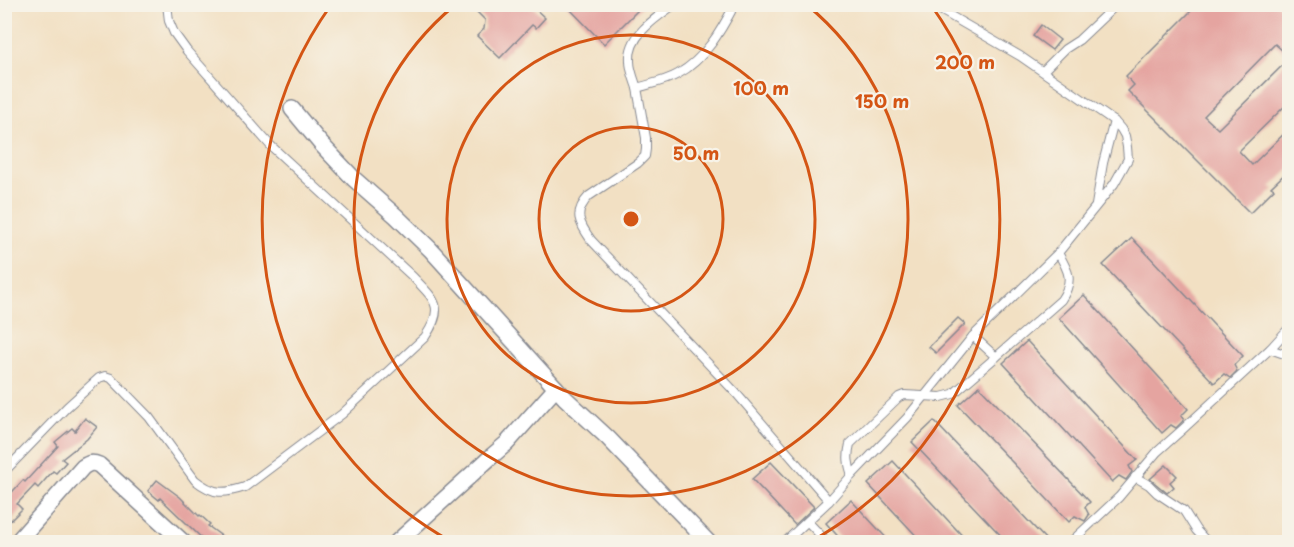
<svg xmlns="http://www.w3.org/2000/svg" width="1294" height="547" viewBox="0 0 1294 547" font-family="'Playpen Sans',sans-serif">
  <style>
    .building { fill: #e5a4a0 }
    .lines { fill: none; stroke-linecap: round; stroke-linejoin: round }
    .service-casing { stroke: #868890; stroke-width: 10 }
    .minor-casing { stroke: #868890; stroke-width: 18 }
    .service { stroke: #fff; stroke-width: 8 }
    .minor { stroke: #fff; stroke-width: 15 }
    .ring { fill: none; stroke: #d45514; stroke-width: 3 }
    .centre { fill: #d45514; stroke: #f7f3e8; stroke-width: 3 }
    .ring-label { font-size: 18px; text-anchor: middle; font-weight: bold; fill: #d45514; stroke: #f7f3e8; stroke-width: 4.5; stroke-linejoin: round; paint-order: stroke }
  </style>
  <rect width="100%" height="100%" fill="#f7f3e8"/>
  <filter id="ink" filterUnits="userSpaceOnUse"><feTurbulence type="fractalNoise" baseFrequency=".0167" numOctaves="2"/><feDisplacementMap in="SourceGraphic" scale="12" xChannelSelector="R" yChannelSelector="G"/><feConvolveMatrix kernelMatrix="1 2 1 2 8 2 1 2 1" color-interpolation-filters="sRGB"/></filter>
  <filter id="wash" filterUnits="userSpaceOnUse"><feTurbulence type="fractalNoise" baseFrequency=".008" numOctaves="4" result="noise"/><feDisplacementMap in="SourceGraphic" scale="24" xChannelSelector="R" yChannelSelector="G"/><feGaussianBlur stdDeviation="1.35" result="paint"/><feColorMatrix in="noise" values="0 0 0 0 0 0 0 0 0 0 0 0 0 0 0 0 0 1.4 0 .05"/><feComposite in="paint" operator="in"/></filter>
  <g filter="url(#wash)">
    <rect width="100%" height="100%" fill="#f2e0c3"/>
    <g id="blocks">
      <g class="building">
        <path d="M469,4H495L499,8L505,4H530L545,18L536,28L532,25L500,58L477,36L484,29L485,20Z"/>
        <path d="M565,4H644L604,44Z"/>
        <path d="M1198,4H1277L1290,17V57L1275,44L1204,116L1218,129L1290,58V101L1239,151L1252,165L1290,128V169L1271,187L1274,189L1250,213L1128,91L1134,85L1126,76Z"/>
        <path d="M1041,25L1060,40L1052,50L1033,36Z"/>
        <path d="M1132,238L1243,356L1234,365L1237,371L1230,378L1224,374L1214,383L1103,265Z"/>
        <path d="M1084,295L1188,409L1181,416L1184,420L1176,428L1171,425L1162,433L1059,318Z"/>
        <path d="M958,318L965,324L936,353L929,347Z"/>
        <path d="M1027,341L1137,460L1129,466L1132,472L1126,480L1119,476L1112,482L1003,363Z"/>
        <path d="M979,386L1090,502L1085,507L1089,515L1085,521L1075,516L1069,522L958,405Z"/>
        <path d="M85,418L97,427L87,439L62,459L66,462L56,473L53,471L38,488L35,485L17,504L22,509L4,527V501L23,480L25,482L58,446L55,442L72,428L75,431Z"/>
        <path d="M934,421L1049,543H1008L912,442Z"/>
        <path d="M893,461L969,543H923L868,484Z"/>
        <path d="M771,462L814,507L795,525L752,479Z"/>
        <path d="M1166,465L1177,476L1170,482L1174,487L1167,493L1150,479Z"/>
        <path d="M157,480L180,497L199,516L200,515L210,524L208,526L231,543H207L160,498L159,500L148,491Z"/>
        <path d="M851,500L891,543H844L826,523Z"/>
      </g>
    </g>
  </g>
  <g filter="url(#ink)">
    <use href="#blocks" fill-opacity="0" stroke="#868890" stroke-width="1.5"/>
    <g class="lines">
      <g class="service-casing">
        <g id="service">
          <path d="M675,4C657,17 628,35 630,61C630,70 634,79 637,88C650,84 666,81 678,74C705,59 721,31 735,4"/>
          <path d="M1289,4L1290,5"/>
          <path d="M1043,71L1065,49L1079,40L1117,4"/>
          <path d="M637,88L646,138V149L645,156L638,163L589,196C573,213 579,223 591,240L736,393L829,501L785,542"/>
          <path d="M1096,205L1103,163L1114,121"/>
          <path d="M973,336L996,357"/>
          <path d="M1270,349L1290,356"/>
          <path d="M4,472L67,407L99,378L105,376L111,378L149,417L195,480C214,495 224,494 245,487L342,414L425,337C445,307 436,301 413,277L270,145L187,51L174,33L169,21L167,4"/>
          <path d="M852,475C848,464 847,456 850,444L899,397L904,395L941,397L953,394L996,357L1061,300C1074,281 1069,271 1058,253"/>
          <path d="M1135,477L1149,485L1157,493L1184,511L1196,530L1207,542"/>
          <path d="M829,501L852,475L907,418L973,336L1058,253L1114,184L1128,159L1127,147L1125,136L1121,129L1114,121L1020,56L930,4"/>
          <path d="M808,522L827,542"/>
          <path d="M1071,542L1119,497L1157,452L1183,429L1270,349L1290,327"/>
        </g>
      </g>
      <g class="minor-casing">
        <g id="minor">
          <path d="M292,109L321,144L354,179L396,216L430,249L565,398L608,438L708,542"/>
          <path d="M17,542L83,467C89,463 92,462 99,465L183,542"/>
          <path d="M397,542L493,455L507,443L556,388"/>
        </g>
      </g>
      <use href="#service" class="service"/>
      <use href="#minor" class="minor"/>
    </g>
  </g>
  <g class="ring">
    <circle cx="631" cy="219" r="92"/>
    <circle cx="631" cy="219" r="184"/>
    <path d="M807 5A277 277 0 1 1 455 5"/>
    <path d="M452 542A369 369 0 0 1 331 5M931 5A369 369 0 0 1 810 542"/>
  </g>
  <circle cx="631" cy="219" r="9" class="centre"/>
  <g class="ring-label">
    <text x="965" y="69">200 m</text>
    <text x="761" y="95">100 m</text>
    <text x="882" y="108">150 m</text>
    <text x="696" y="160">50 m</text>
  </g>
  <rect width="1294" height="547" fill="none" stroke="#f7f3e8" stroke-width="24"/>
</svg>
